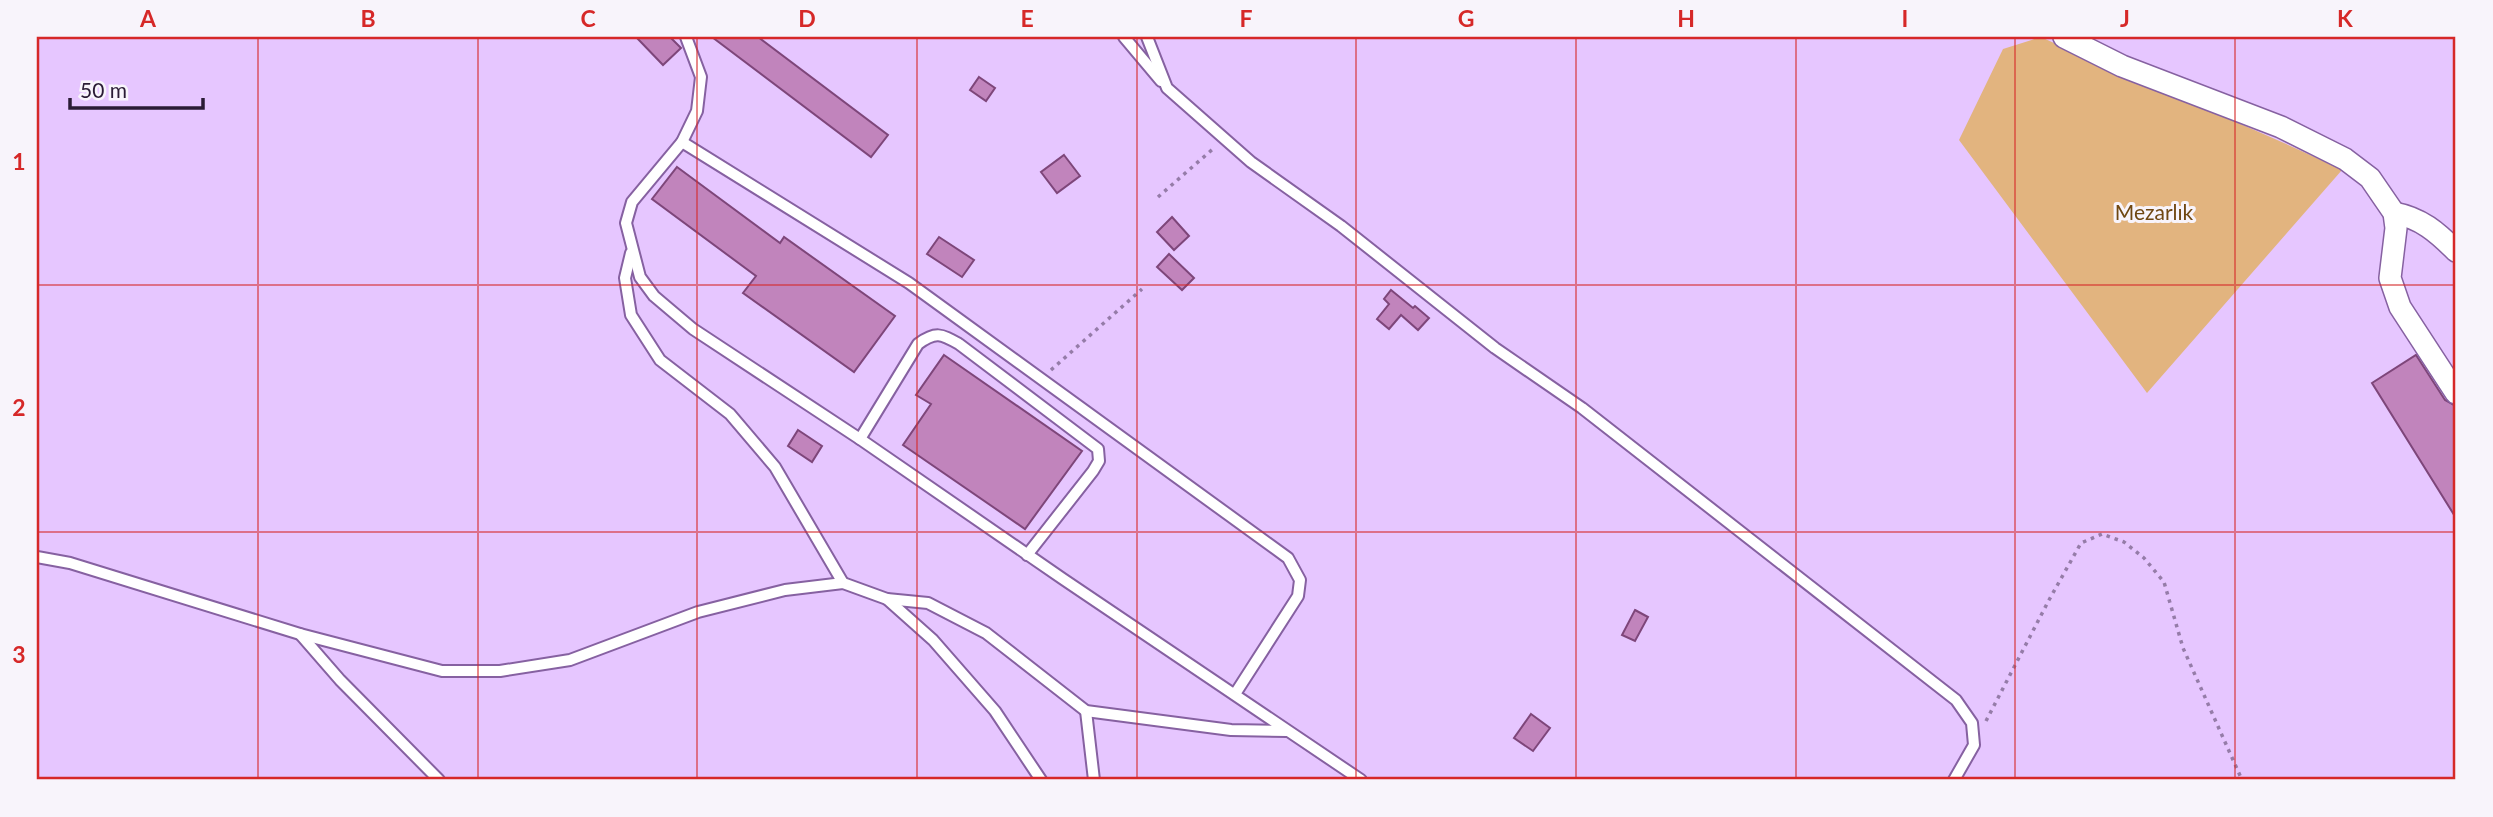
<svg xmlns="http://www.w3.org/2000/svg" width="2493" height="817" viewBox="0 0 2493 817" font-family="Lato,sans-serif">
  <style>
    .green { fill: #e2b47f }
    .building { fill: #c184bc; stroke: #7e467a; stroke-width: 2 }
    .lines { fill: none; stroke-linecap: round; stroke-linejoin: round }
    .service-casing { stroke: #8661a1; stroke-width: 14 }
    .minor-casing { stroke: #8661a1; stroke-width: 24 }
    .path { stroke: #957ca8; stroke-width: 3.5; stroke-dasharray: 3.5 5; stroke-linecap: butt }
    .service { stroke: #fff; stroke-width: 10 }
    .minor { stroke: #fff; stroke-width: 21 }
    .grid { fill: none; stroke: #d62828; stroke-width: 2; stroke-opacity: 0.55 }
    .labels { text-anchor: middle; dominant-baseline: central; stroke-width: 6; stroke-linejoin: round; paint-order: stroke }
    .park-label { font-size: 21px; fill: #6f4711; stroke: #f8f4fb }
    .neatline { fill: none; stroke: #d62828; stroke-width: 2.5 }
    .grid-label { font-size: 23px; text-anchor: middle; font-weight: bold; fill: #d62828 }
  </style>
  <rect width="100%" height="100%" fill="#e6c6ff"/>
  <path class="green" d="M2041,37C2141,84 2243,122 2342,170L2147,393L1959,140L2003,49Z"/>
  <g class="building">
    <path d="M636,37H670L681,48L663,65Z"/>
    <path d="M712,37H758L888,135L871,157Z"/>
    <path d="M979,77L995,88L986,101L970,90Z"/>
    <path d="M1064,155L1080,176L1057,193L1041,172Z"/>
    <path d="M677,167L780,243L784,237L895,316L854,372L743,293L756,276L652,199Z"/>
    <path d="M1172,217L1189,236L1174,250L1157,232Z"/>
    <path d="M939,237L974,260L962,277L927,254Z"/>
    <path d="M1169,254L1194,278L1182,290L1157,267Z"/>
    <path d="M1391,290L1413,308L1415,306L1429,318L1418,330L1401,315L1389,329L1377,319L1389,304L1384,299Z"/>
    <path d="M944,355L1082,451L1025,529L903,445L931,404L916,395Z"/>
    <path d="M2416,355L2445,400L2456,406V518L2372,383Z"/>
    <path d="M798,430L822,446L812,462L788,446Z"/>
    <path d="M1635,610L1648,617L1635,641L1622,635Z"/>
    <path d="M1531,714L1550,728L1533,751L1514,738Z"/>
  </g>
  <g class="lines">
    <g class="service-casing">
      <g id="service">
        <path d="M686,37L701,77L697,111L682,142L632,202L626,223L640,277L654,296L693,329L860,439L1063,579L1361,780"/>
        <path d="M1124,37L1161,81"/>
        <path d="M1147,37L1167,88L1251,162L1341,226L1495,348L1582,408L1956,700L1972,723L1974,745L1954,780"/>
        <path d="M682,142L909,283L1288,558L1300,580L1298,596L1235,694"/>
        <path d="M631,253L625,278L631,315L660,360L730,414L775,467L843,583"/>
        <path d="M860,439L918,344C936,331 941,334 959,344L1098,449L1099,461L1093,471L1027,555"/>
        <path d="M37,557L70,563L300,634L442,671H500L570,660L698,612L785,590L843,583L887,599L933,640L995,711L1041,780"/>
        <path d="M887,599L928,603L986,633L1086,711L1231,730L1287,731"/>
        <path d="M300,634L340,680L439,780"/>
        <path d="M1086,711L1094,780"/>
      </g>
    </g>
    <g class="minor-casing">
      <g id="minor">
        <path d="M2064,37L2122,66L2281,127L2345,159L2370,178L2394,213L2396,228L2390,278L2400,307L2456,393"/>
        <path d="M2394,213C2421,218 2437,232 2456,251"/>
      </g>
    </g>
    <g class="path">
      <path d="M1158,197L1214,148"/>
      <path d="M1051,370L1142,289"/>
      <path d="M1986,721L2049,600L2081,543L2102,534L2124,542L2144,558L2164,582L2183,648L2242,780"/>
    </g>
    <use href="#service" class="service"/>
    <use href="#minor" class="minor"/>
  </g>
  <path class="grid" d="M258,37V780M478,37V780M697,37V780M917,37V780M1137,37V780M1356,37V780M1576,37V780M1796,37V780M2015,37V780M2235,37V780M37,285H2456M37,532H2456"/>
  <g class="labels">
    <g class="park-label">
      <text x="2154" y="211">Mezarlık</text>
    </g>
  </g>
  <rect width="2493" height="817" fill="none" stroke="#f8f4fb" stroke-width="77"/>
  <path d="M70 98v10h133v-10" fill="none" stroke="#2a1b35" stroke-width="3.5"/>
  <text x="80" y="98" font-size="21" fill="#2a1b35" stroke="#f8f4fb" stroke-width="5" paint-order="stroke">50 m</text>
  <rect x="38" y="38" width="2416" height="740" class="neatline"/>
  <g class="grid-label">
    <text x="148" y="27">A</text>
    <text x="368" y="27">B</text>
    <text x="588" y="27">C</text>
    <text x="807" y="27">D</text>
    <text x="1027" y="27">E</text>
    <text x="1246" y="27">F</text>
    <text x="1466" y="27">G</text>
    <text x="1686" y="27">H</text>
    <text x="1905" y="27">I</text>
    <text x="2125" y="27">J</text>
    <text x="2345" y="27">K</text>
    <text x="19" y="170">1</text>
    <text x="19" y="416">2</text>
    <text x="19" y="663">3</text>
  </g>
</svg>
